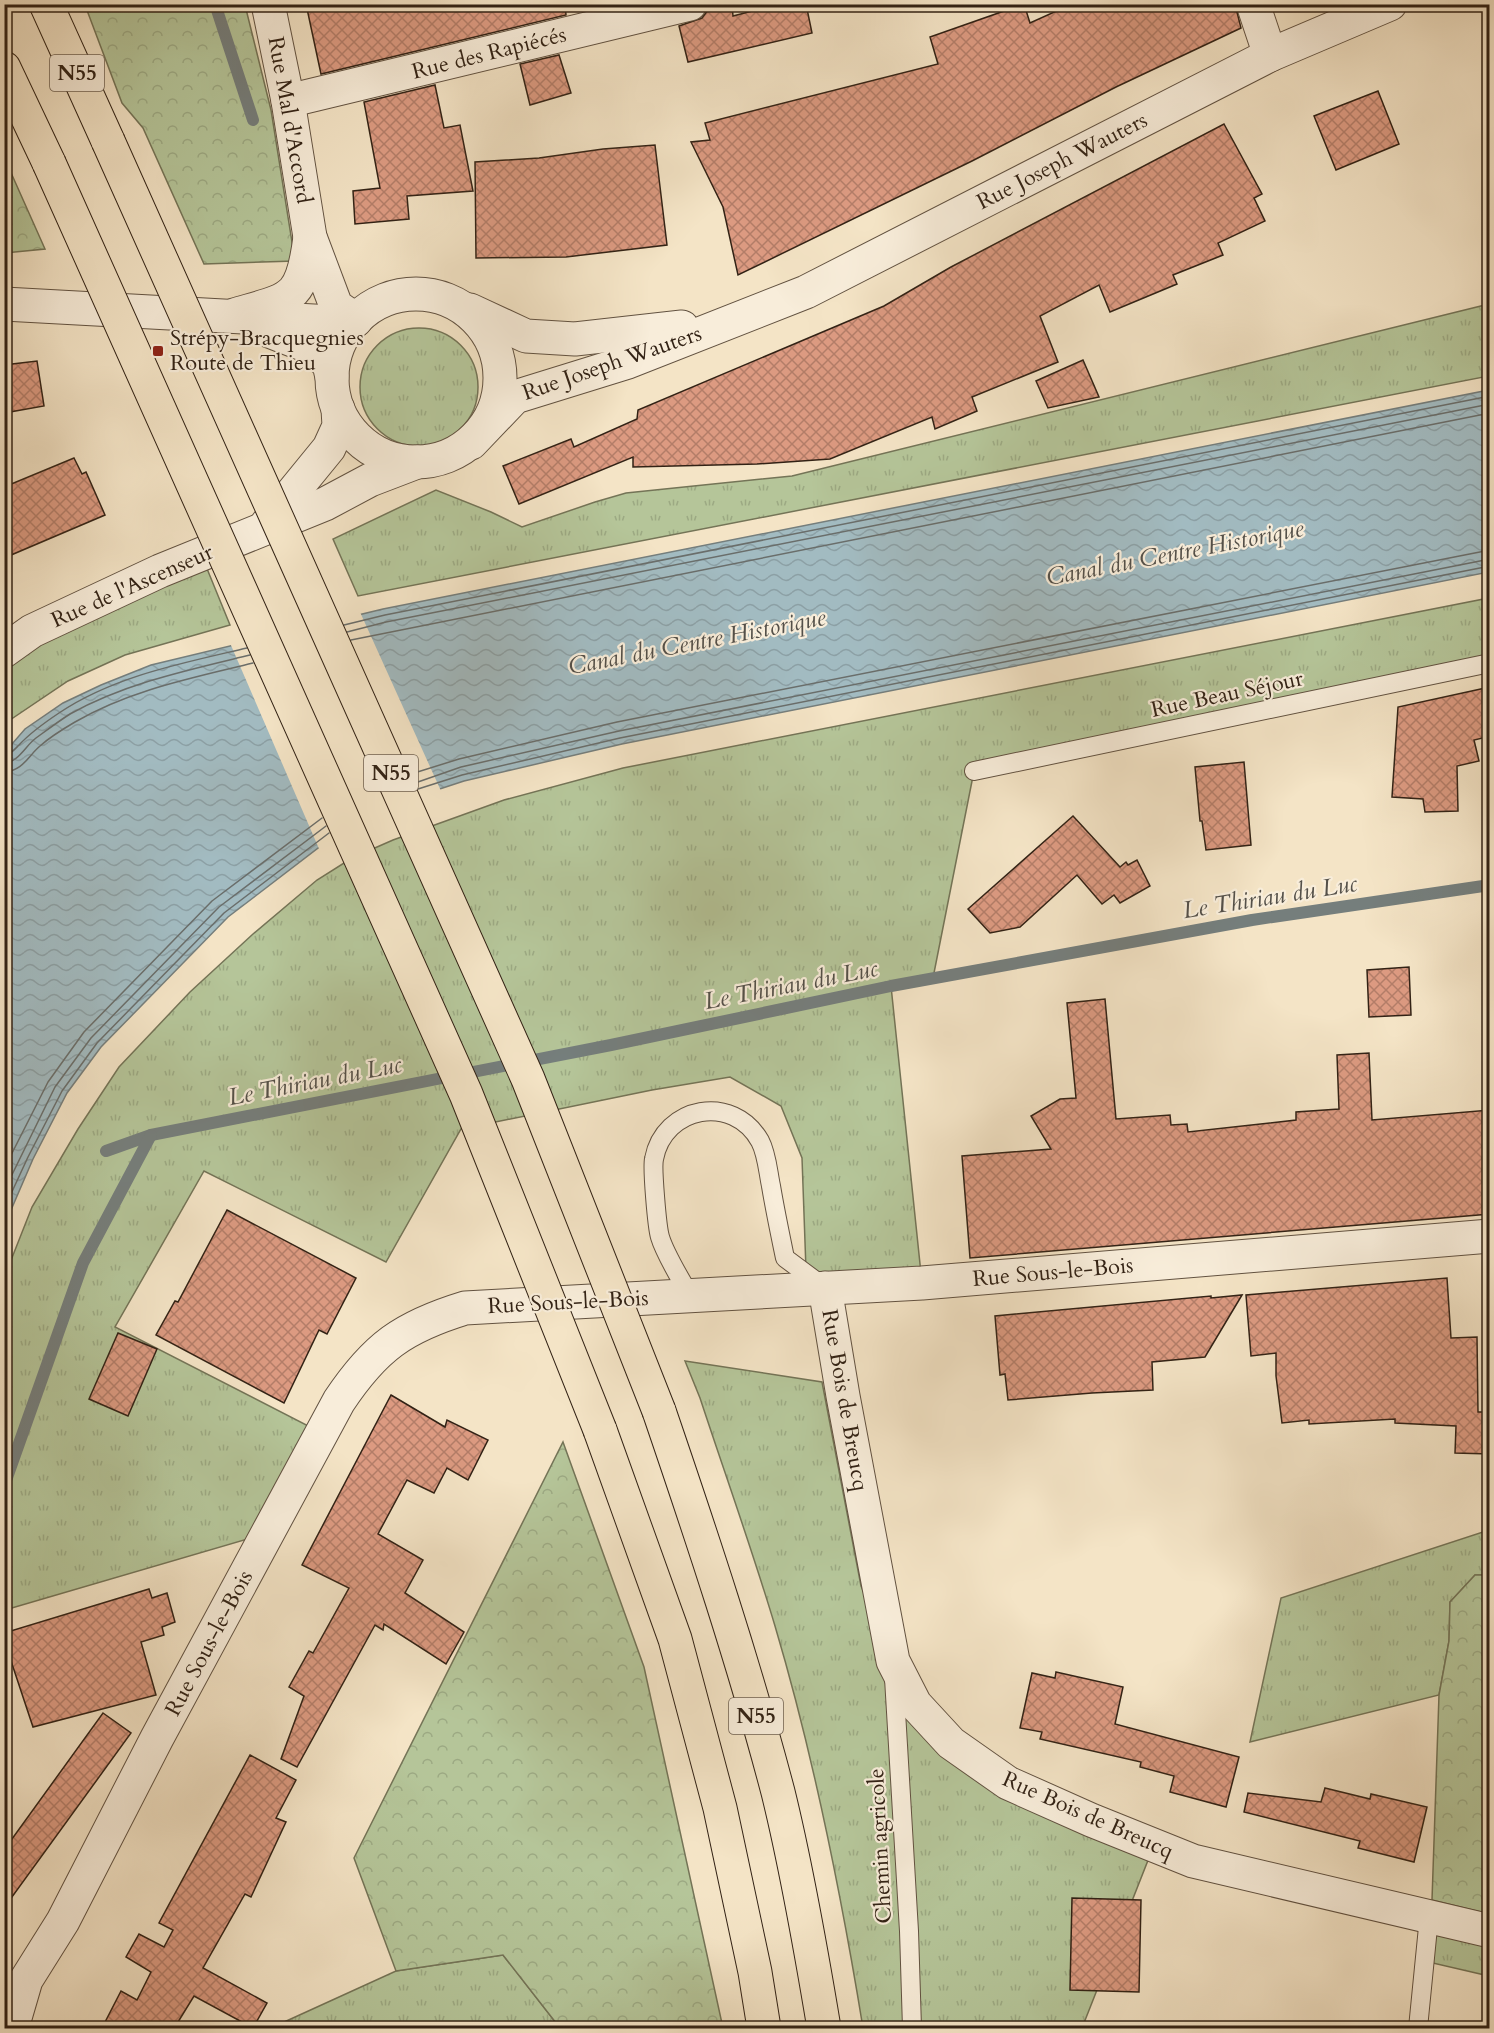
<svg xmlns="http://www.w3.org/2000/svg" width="1494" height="2033" viewBox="0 0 1494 2033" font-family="Cardo,serif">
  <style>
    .grass { fill: url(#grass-tufts); stroke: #747457; stroke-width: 1.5 }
    .forest { fill: url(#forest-crowns); stroke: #747457; stroke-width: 1.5 }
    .water { fill: url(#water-waves); stroke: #757e7c; stroke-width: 1.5 }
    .pier { fill: #f4e4c6 }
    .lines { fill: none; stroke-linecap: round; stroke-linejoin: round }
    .shore { stroke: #6a6e6b; stroke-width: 1.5 }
    .stream { stroke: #757e7c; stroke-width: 12 }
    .building { fill: url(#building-cross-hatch); stroke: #322215; stroke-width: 1.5 }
    .service-casing { stroke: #625241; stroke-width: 20 }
    .minor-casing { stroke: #625241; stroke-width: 35 }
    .tertiary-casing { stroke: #625241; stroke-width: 35 }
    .trunk-casing { stroke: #322215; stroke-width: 35 }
    .service { stroke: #f8edda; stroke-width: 18 }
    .minor { stroke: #f8edda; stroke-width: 33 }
    .tertiary { stroke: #f8edda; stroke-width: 33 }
    .trunk { stroke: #f4e4c6; stroke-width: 33 }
    .trunk-bridge-casing { stroke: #322215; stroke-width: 35; stroke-linecap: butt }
    .trunk-bridge { stroke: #f4e4c6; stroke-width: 33 }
    .poi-dot { fill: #8f2418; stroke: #f8edda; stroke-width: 2 }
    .labels { text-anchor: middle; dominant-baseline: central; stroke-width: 4.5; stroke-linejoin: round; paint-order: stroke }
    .shield { fill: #f8edda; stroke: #6d5f50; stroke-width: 1.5 }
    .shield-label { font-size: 21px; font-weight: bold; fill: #322215 }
    .street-label { font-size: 22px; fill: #322215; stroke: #f8edda }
    .poi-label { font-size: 22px; fill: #322215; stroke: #f8edda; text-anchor: start }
    .water-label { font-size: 24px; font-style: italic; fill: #545049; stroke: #f8edda }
  </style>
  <defs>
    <pattern id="grass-tufts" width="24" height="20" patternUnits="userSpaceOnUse" patternTransform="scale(1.5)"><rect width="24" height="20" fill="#b5c599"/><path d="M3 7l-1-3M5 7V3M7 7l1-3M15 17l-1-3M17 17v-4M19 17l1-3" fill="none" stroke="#9ca983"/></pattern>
    <pattern id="forest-crowns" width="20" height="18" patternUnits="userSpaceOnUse" patternTransform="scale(1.5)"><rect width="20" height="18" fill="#b5c599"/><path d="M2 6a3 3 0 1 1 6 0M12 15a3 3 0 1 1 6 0" fill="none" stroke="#9ca983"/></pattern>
    <pattern id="water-waves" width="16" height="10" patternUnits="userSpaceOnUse" patternTransform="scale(1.5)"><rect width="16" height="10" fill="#a2bbc1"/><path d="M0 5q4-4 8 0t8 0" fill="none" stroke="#8ca0a5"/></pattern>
    <pattern id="building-cross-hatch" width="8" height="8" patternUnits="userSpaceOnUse" patternTransform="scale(1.5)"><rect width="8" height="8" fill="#dc9a81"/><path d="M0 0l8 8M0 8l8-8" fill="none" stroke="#b37d68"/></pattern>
  </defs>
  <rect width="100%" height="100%" fill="#f4e4c6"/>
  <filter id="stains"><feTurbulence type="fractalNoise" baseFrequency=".00333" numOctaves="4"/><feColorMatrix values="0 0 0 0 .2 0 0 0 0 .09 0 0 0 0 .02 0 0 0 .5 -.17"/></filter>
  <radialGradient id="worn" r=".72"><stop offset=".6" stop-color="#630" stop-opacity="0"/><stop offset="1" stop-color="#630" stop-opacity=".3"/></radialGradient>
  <g class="grass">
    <path d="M1489,304V376L358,596L333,539L436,490L491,512L522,527L595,502L626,493L792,476Z"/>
    <circle cx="419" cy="387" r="59"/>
    <path d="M201,554L230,625L125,655L68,681L10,720L5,725V651Z"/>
    <path d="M1489,598V663L974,771L933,978L891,986L922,1283L878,1284L806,1270L802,1158L781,1106L730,1077L652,1090L461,1129L386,1262L204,1171L115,1327L322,1433L268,1533L5,1610L4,1278L32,1207L78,1129L119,1067L190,992L253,934L317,880L352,858L393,840L504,800L623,768Z"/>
    <path d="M685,1361L822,1382L861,1586L893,1661L951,1743L1154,1845L1082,2028H863C841,1893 814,1757 775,1626C752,1549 725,1474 700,1398Z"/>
    <path d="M1489,1530V1575H1475L1450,1602L1449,1641L1439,1695L1250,1742L1281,1598Z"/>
    <path d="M1429,1917L1489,1931V1976L1424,1961Z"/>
    <path d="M503,1955L560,2028H271L396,1971Z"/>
  </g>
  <g class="forest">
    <path d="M85,5H245L271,110L295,261L204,264L143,128L122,103Z"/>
    <path d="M4,157L45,249L5,253Z"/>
    <path d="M563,1442L644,1667L723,2028H560L503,1955L396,1971L354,1858Z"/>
    <path d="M1475,1575H1490L1489,1914L1432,1900L1439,1695L1449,1641L1450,1602Z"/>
  </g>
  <path class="water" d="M1489,390V572L622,744L464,781L400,802L330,839L228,917L101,1047L67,1093L33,1159L5,1224V752L25,729L63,703L101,685L151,665L383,609Z"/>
  <path class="pier" d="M360,612L441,791L401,805L332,841L320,851L230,643Z"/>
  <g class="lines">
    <g class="shore">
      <path d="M344,625L385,615L1490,396"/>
      <path d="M347,632L386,622L1490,404"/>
      <path d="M351,640L1490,413"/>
      <path d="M4,755C11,754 14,750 19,745C31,732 44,723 59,713C114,676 183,663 247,648"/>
      <path d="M4,763C19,762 25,746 36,738C47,730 59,721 70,714C126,683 188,670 250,655"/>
      <path d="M4,772C23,771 28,756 40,746C50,737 63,729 75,722C130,690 192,678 253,663"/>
      <path d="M411,774L459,759L617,722L1490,550"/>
      <path d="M415,783L461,767L619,731L1490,559"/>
      <path d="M418,789L462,775L620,738L1490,566"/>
      <path d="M4,1169L48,1082L84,1032L212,901L322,818"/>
      <path d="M4,1191L55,1087L91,1038L219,907L326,826"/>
      <path d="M4,1209L28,1157L62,1091L97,1043L224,913L329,833"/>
    </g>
    <g class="stream">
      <path d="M215,4L253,120"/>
      <path d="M106,1151L151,1135L611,1045L891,986L1252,920L1490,885"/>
      <path d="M4,1486L83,1263L151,1135"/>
    </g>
  </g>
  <g class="building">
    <path d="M306,4H565L566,15L321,74Z"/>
    <path d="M708,4H732L733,16L779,4H806L812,33L688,62L679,26L702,18L708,10Z"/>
    <path d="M1024,4L1030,23L1072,4H1235L1241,28L1116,87L972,161L738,275L723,207L691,142L710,140L705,123L938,64L930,37Z"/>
    <path d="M559,55L571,93L530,105L520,64Z"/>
    <path d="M435,85L444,128L460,125L473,191L407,196L409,219L355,224L353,191L380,188L364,102Z"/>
    <path d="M1378,91L1399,144L1336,170L1314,116Z"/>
    <path d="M1224,124L1262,194L1254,198L1265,221L1218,243L1223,255L1173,275L1177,284L1110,312L1099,285L1040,316L1058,362L972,397L977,411L935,429L932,417L830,459L757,464L633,467V457L519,504L503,466L571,439L574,447L637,419L638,410L884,306L951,267Z"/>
    <path d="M655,145L667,245L566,257L476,258L475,162L539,158L603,149Z"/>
    <path d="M1083,360L1099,397L1048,408L1036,381Z"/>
    <path d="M37,361L44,406L4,413V365Z"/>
    <path d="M74,458L82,474L86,472L105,515L4,558V487Z"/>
    <path d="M1490,687L1487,737L1474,740L1479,761L1457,766L1458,811L1425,812L1423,799L1392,797L1398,707Z"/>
    <path d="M1244,762L1251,845L1206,850L1202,821H1200L1195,767Z"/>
    <path d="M1073,816L1120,867L1126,862L1128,865L1137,860L1150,886L1120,903L1114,895L1102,904L1077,875L1020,927L990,933L968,909Z"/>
    <path d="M1409,967L1411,1015L1369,1017L1367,970Z"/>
    <path d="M1105,999L1116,1119L1170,1115L1171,1125L1187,1124L1188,1132L1296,1120V1112L1339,1109L1337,1055L1369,1053L1372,1120L1490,1110V1214L970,1258L962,1156L1051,1149L1031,1116L1060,1099L1076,1098L1067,1003Z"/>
    <path d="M227,1210L356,1278L327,1334L319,1330L284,1403L156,1335L175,1301L178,1302Z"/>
    <path d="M1447,1278L1451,1338L1477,1337L1478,1412H1490V1454L1455,1453L1456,1426L1395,1423V1419L1309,1424V1420L1282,1423L1276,1376V1353L1251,1356L1246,1295Z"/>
    <path d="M1242,1295L1205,1357L1152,1362L1153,1390L1092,1393L1008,1400L1005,1374L1000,1375L995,1316L1211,1296V1298Z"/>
    <path d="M118,1333L157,1349L128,1416L89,1399Z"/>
    <path d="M391,1395L445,1427L447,1420L488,1440L468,1480L447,1468L434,1493L407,1480L378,1534L423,1560L405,1593L464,1632L446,1664L384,1624L383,1630L375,1625L297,1767L281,1759L304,1696L289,1687L309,1651L313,1653L349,1588L302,1565Z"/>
    <path d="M149,1589L152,1598L167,1593L175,1622L162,1627L164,1635L141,1642L156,1695L33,1727L4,1640V1633Z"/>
    <path d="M1056,1672L1123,1687L1115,1724L1239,1757L1226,1807L1170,1792L1174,1776L1140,1767L1141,1762L1040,1739L1042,1732L1020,1728L1032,1673L1055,1678Z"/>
    <path d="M103,1713L131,1733L4,1908V1850Z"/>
    <path d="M250,1755L296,1780L276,1818L286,1822L251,1897L245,1894L203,1968L267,2003L253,2028L194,1996L178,2022L190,2028H102L121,1991L137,2000L151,1972L126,1957L139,1934L164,1947L173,1930L159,1923Z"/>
    <path d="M1325,1788L1370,1799L1371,1794L1427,1807L1414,1862L1358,1848L1360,1841L1244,1812L1248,1793L1321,1802Z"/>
    <path d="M1072,1898L1141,1900L1139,1992L1070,1990Z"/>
  </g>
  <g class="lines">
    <g class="service-casing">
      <g id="service">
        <path d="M974,771L1490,663"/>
        <path d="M689,1294C680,1278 665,1254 660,1237C657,1227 652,1168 654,1159C664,1106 733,1093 760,1141C767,1154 768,1172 771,1186C775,1210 780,1234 785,1258L824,1287"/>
        <path d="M894,1678L909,1931L912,2028"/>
        <path d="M1418,2028L1429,1917"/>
      </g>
    </g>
    <g class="minor-casing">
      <g id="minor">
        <path d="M268,4L288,101L310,237L336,306L356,320"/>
        <path d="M1253,4L1270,55"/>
        <path d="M288,101L690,4"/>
        <path d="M234,315C292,298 302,301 310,237"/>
        <path d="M825,1288L843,1396L893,1661L915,1704L951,1743L1008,1783L1091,1820L1193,1861L1490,1931"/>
      </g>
    </g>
    <g class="tertiary-casing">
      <g id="tertiary">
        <circle cx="416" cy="378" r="84"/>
        <path d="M4,304L351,323"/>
        <path d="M470,310L526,336L575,339L682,327"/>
        <path d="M264,329L310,347L329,364L332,377"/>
        <path d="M471,443L515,397L628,362L806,292L1270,55L1390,4"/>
        <path d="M267,524L329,448L339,426L338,409"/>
        <path d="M4,651L32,631L160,571L325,504L370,480L417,462"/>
        <path d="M12,2028L26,1980L63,1921L157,1738L339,1401C375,1347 403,1327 465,1308L922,1283L1490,1236"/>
      </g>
    </g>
    <g class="trunk-casing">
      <g id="trunk">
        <path d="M46,4L108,141"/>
        <path d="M4,68L49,163"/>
        <path d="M659,1411C702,1537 744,1663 778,1792C797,1869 811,1950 824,2028"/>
        <path d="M600,1430L675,1639L720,1808L755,1972L764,2028"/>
      </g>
    </g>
    <use href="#service" class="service"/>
    <use href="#minor" class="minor"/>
    <use href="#tertiary" class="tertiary"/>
    <use href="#trunk" class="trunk"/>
    <g class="trunk-bridge-casing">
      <g id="trunk-bridge">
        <path d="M108,141L528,1079L659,1411"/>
        <path d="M49,163L466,1094L600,1430"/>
      </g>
    </g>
    <use href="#trunk-bridge" class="trunk-bridge"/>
  </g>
  <rect class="poi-dot" x="152" y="345" width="12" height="12" rx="3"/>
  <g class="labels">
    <g class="shield">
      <rect x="50" y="55" width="54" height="36" rx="4.5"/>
      <rect x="364" y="755" width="54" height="36" rx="4.5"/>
      <rect x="729" y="1698" width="54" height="36" rx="4.5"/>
    </g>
    <g class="shield-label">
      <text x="77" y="73">N55</text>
      <text x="391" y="773">N55</text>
      <text x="756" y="1716">N55</text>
    </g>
    <g class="street-label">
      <text transform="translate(489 53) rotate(-14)">Rue des Rapiécés</text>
      <text transform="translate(290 120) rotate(80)">Rue Mal d'Accord</text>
      <text transform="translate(1062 161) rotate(-27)">Rue Joseph Wauters</text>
      <text transform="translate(612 363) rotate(-19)">Rue Joseph Wauters</text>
      <text transform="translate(132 586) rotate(-24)">Rue de l'Ascenseur</text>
      <text transform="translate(1227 694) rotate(-12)">Rue Beau Séjour</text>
      <text transform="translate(1053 1272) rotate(-5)">Rue Sous-le-Bois</text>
      <text transform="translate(568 1302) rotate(-3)">Rue Sous-le-Bois</text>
      <text transform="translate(845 1400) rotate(80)">Rue Bois de Breucq</text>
      <text transform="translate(209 1643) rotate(-62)">Rue Sous-le-Bois</text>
      <text transform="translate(1088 1815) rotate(24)">Rue Bois de Breucq</text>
      <text transform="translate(880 1846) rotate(-93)">Chemin agricole</text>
    </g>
    <g class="poi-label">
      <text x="170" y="338">Strépy-Bracquegnies<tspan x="170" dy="25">Route de Thieu</tspan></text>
    </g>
    <g class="water-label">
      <text transform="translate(1175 553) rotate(-11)">Canal du Centre Historique</text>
      <text transform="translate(697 642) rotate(-11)">Canal du Centre Historique</text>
      <text transform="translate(1270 897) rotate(-9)">Le Thiriau du Luc</text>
      <text transform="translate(791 985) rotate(-11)">Le Thiriau du Luc</text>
      <text transform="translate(315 1081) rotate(-11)">Le Thiriau du Luc</text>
    </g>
  </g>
  <rect width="1494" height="2033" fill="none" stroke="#f4e4c6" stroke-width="24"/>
  <rect x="6" y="6" width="1482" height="2021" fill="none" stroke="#322215" stroke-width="3"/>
  <rect x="12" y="12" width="1470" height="2009" fill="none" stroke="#322215" stroke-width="1.5"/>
  <rect width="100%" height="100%" filter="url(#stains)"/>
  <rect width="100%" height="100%" fill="url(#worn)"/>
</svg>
